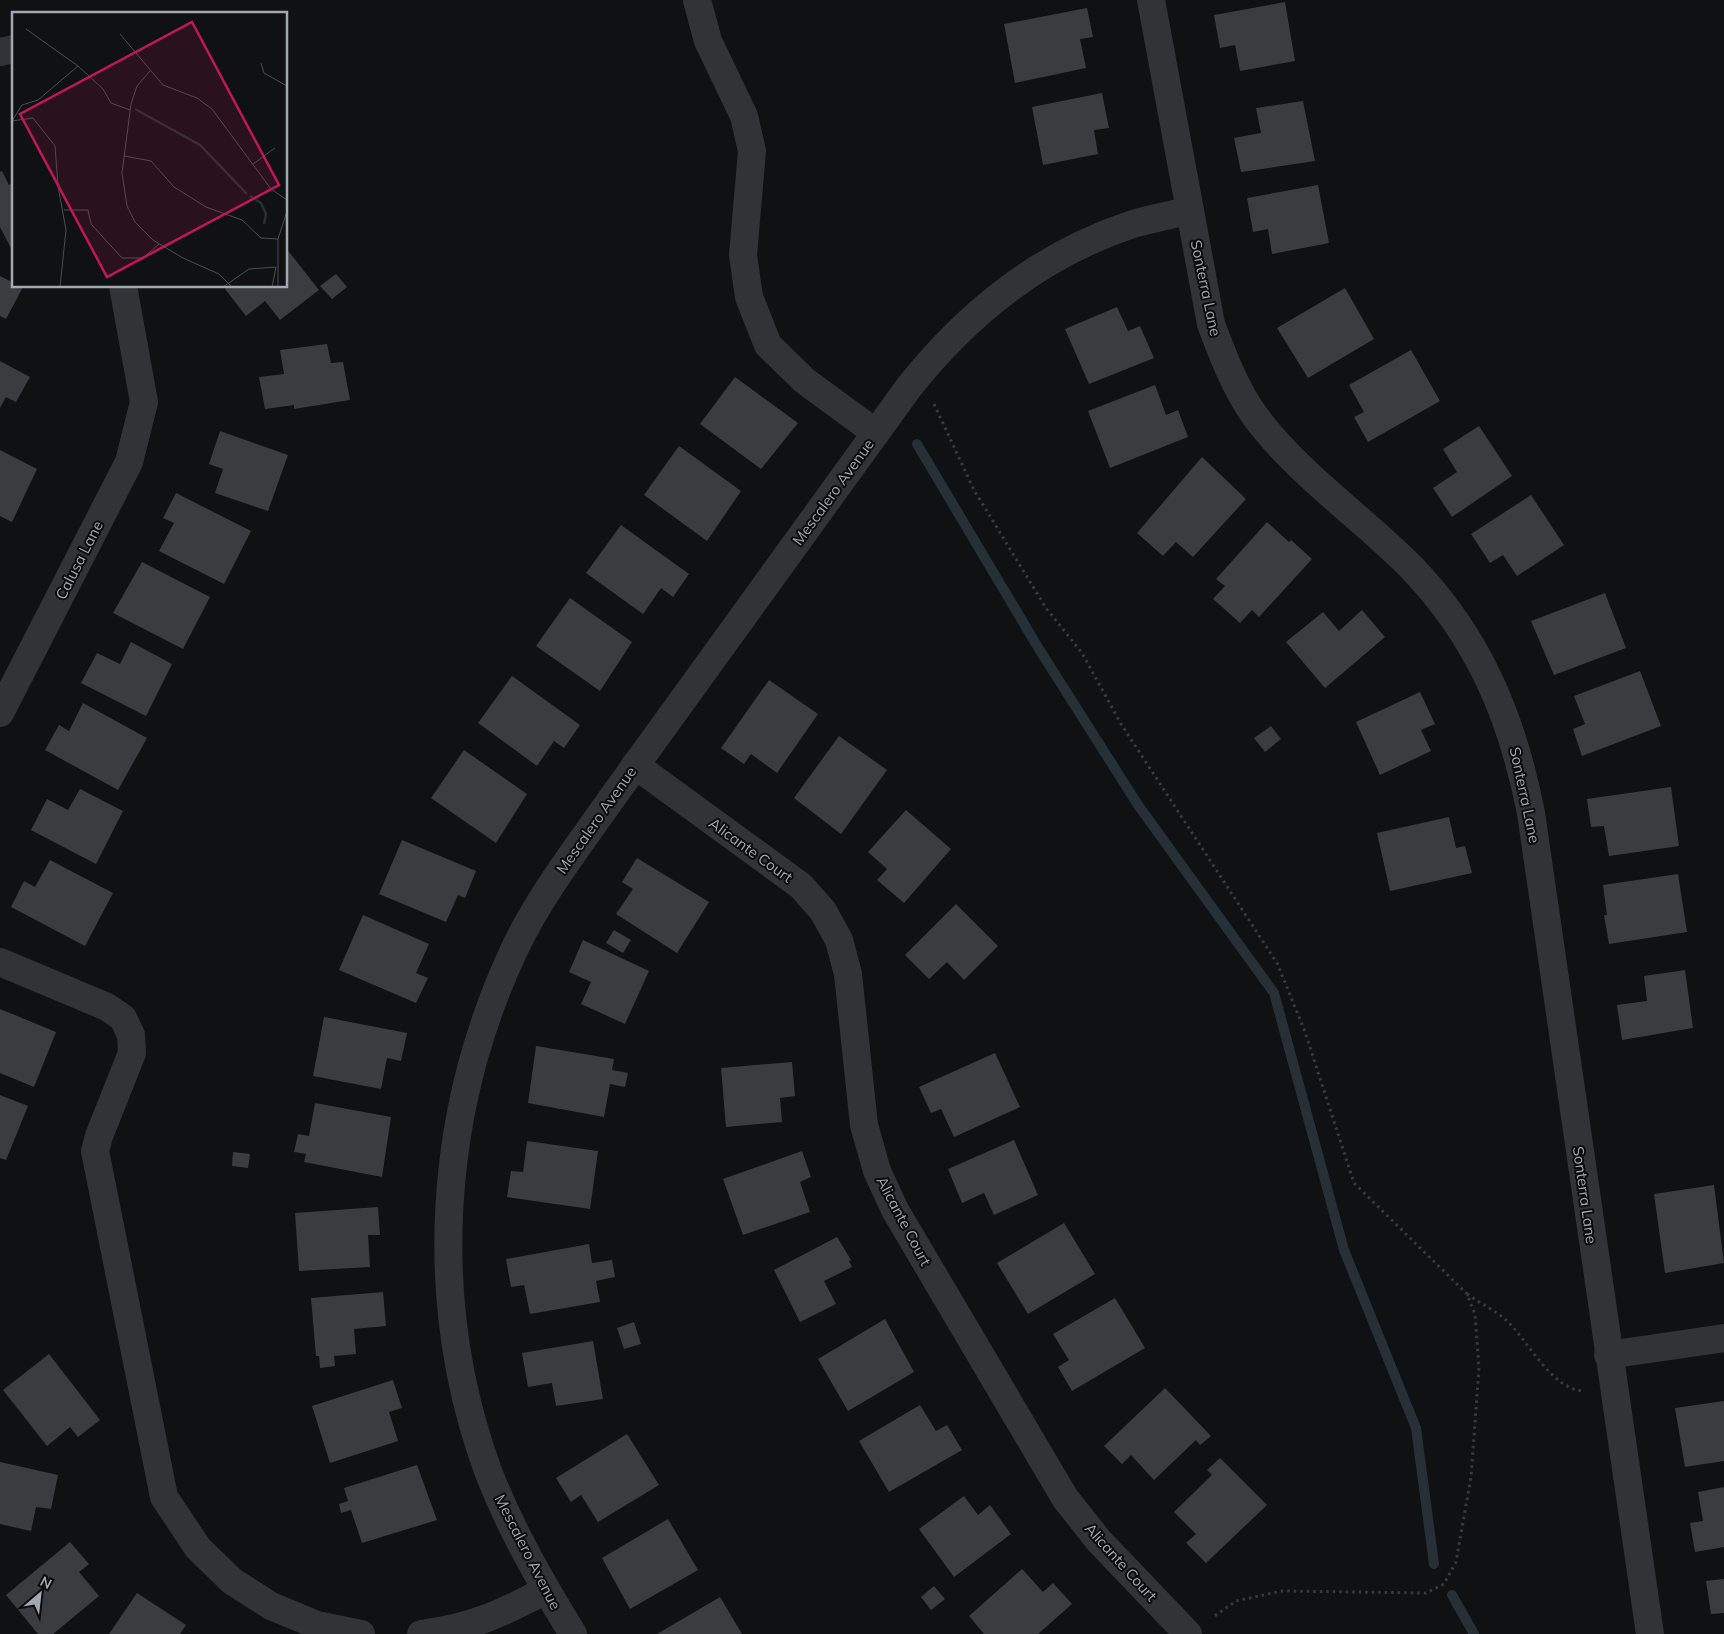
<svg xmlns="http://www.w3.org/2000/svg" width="1724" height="1634" viewBox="0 0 1724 1634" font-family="Mulish,sans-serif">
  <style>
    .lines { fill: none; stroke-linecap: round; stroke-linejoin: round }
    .stream { stroke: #263036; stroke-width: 10 }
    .building { fill: #3a3c40 }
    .path { stroke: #373a3e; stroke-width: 3; stroke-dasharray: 2.5 4; stroke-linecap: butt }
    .minor { stroke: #313337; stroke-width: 28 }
    .labels { text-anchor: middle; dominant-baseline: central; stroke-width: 4; stroke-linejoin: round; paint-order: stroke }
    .street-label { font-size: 15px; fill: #a1a8b4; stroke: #0c0c0d }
    .inset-river { fill: none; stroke: #263036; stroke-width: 2.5 }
    .inset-road { fill: none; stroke: #4a4d53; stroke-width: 1 }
    .view { fill: #c2185b; fill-opacity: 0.15; stroke: #c2185b; stroke-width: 2.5 }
    .inset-edge { fill: none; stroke: #a1a8b4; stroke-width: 2.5 }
  </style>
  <rect width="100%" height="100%" fill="#101112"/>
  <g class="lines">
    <g class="stream">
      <path d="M917,444L1039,649L1138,805L1274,993L1344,1250L1416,1428L1434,1564"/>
      <path d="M1452,1595L1474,1634"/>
    </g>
  </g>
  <g class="building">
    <path d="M1285,2L1295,61L1240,71L1235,45L1220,48L1214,15Z"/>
    <path d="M1087,8L1093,37L1080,39L1086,68L1015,83L1004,24Z"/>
    <path d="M1102,93L1109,128L1094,130L1098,154L1043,165L1032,107Z"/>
    <path d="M1303,101L1315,161L1241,172L1234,138L1261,133L1256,108Z"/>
    <path d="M2,171L9,185L13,183L11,179L14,178V254L0,227V172Z"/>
    <path d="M1318,185L1329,243L1272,254L1268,229L1253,232L1247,198Z"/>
    <path d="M286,248L319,290L280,320L265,301L246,316L225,289L228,286H286Z"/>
    <path d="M336,274L347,287L332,299L320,286Z"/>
    <path d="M0,276L14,283V286L23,287L6,319L0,316Z"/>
    <path d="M1345,288L1374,339L1308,378L1277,328Z"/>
    <path d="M1117,307L1128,331L1140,326L1154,358L1089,384L1065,329Z"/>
    <path d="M327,344L331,363L343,362L350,400L294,409V405L265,409L259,377L284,374L280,350Z"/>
    <path d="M1411,350L1440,401L1368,442L1354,417L1364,412L1349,385Z"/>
    <path d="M0,361L30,377L16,402L6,397L0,408Z"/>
    <path d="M735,377L798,423L761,469L700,424Z"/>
    <path d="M1155,385L1166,415L1178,410L1188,437L1110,468L1088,411Z"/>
    <path d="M1479,426L1512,476L1452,517L1433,488L1457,472L1443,449Z"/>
    <path d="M220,431L288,455L268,511L215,493L223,469L209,464Z"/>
    <path d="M679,446L741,491L707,541L644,495Z"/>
    <path d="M0,450L37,469L12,522L0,516Z"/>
    <path d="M1202,457L1246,499L1193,557L1176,542L1163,556L1137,533Z"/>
    <path d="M176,493L251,531L224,584L159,551L174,523L163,518Z"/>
    <path d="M1531,495L1564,545L1517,576L1503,555L1490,563L1471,534Z"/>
    <path d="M1267,522L1289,542L1291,540L1312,559L1259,617L1252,610L1240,623L1213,599L1225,586L1216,579Z"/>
    <path d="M621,525L689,574L673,597L661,588L643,614L586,573Z"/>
    <path d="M142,562L210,597L183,649L113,613Z"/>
    <path d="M1605,593L1626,648L1554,675L1531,621Z"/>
    <path d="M570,598L632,642L600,691L536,646Z"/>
    <path d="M1362,610L1385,637L1325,688L1286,642L1323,612L1339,631Z"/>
    <path d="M131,642L172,664L146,716L81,683L97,653L120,664Z"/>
    <path d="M1640,671L1661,726L1582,756L1573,729L1585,724L1574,696Z"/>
    <path d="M512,676L580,725L564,748L554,741L537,766L478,723Z"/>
    <path d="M769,680L818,714L777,773L751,754L744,764L721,748Z"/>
    <path d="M1420,692L1435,724L1421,730L1431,751L1380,775L1356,722Z"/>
    <path d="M83,703L147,738L118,790L45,750L59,725L69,731Z"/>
    <path d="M1271,726L1281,739L1265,752L1254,738Z"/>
    <path d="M839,736L887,770L841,834L794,798Z"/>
    <path d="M464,750L527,794L496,843L431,798Z"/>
    <path d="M1671,787L1679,846L1609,856L1604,826L1591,827L1587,799Z"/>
    <path d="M80,789L123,811L96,864L31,830L47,799L68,810Z"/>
    <path d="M906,810L951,849L904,903L877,880L887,869L868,852Z"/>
    <path d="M1449,817L1456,848L1465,846L1472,873L1390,891L1377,833Z"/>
    <path d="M402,840L476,871L465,898L458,895L446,922L379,894Z"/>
    <path d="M637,858L709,902L677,953L616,914L633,889L622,882Z"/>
    <path d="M50,860L113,893L85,946L11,907L24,881L35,887Z"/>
    <path d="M1678,874L1687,932L1609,944L1604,915H1607L1603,885Z"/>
    <path d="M956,904L998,946L964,980L947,962L929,979L905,955Z"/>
    <path d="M363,915L429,944L416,973L428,978L416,1003L339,970Z"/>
    <path d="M614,930L631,940L623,953L606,943Z"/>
    <path d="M583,940L649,971L625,1024L581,1004L591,982L569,972Z"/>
    <path d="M1685,970L1693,1028L1622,1040L1617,1005L1647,1001L1644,976Z"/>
    <path d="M0,1009L56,1032L34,1087L0,1073Z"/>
    <path d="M324,1017L407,1033L401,1061L387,1058L381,1089L313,1076Z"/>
    <path d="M536,1046L614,1059L612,1070L628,1073L625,1087L610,1084L604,1117L528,1103Z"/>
    <path d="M995,1053L1020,1107L954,1137L941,1109L931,1113L919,1087Z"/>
    <path d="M792,1062L795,1096L780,1098L782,1122L726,1127L721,1068Z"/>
    <path d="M0,1095L28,1106L6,1160L0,1158Z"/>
    <path d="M315,1103L391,1117L382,1177L304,1162L306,1154L294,1152L298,1134L309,1136Z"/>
    <path d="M1014,1140L1038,1195L994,1215L984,1193L962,1203L948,1169Z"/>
    <path d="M527,1141L598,1151L590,1209L507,1197L511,1171L523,1172Z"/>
    <path d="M802,1151L811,1177L800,1182L810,1212L743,1235L723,1179Z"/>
    <path d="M233,1152L250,1154L248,1168L232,1166Z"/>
    <path d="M1714,1185L1724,1263L1665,1273L1654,1194Z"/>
    <path d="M378,1207L380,1235H368L370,1267L299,1271L295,1213Z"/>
    <path d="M1064,1223L1095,1274L1028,1314L997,1263Z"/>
    <path d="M837,1237L851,1260L849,1261L852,1267L824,1281L836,1304L800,1322L774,1270Z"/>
    <path d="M589,1244L592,1263L612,1260L615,1277L596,1281L600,1302L530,1314L524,1285L511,1287L506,1259Z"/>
    <path d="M383,1292L386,1326L354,1329L356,1354L334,1356L335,1366L320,1368L319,1356H316L311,1298Z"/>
    <path d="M1115,1298L1145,1348L1072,1391L1058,1367L1069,1360L1053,1334Z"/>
    <path d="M885,1319L914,1372L848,1411L818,1359Z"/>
    <path d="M634,1322L641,1344L624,1349L617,1328Z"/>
    <path d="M593,1341L603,1399L556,1406L552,1383L528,1387L522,1353Z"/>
    <path d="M49,1354L100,1420L78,1437L70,1427L47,1446L3,1390Z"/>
    <path d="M393,1380L402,1408L389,1412L398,1441L330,1463L312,1406Z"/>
    <path d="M1165,1388L1211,1436L1200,1445L1196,1440L1154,1480L1131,1455L1122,1464L1104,1446Z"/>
    <path d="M1724,1401V1461L1685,1467L1675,1408Z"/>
    <path d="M920,1405L936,1431L947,1425L962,1450L889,1492L859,1441Z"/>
    <path d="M627,1434L659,1485L598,1522L581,1495L571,1502L556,1478Z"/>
    <path d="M1220,1458L1267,1505L1206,1563L1186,1543L1196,1534L1174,1512L1212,1475L1207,1470Z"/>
    <path d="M0,1462L58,1475L51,1509L36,1507L31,1531L0,1524Z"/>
    <path d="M417,1465L437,1520L362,1543L351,1510L341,1513L339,1504L348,1501L344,1488Z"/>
    <path d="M1724,1487V1547L1695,1552L1690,1523L1703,1521L1698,1492Z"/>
    <path d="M964,1496L978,1515L990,1505L1011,1534L954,1577L919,1529Z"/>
    <path d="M668,1519L698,1570L630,1609L602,1558Z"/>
    <path d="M70,1542L89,1564L79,1572L99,1596L53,1634H38L6,1595Z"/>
    <path d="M1022,1569L1043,1592L1053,1583L1072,1604L1038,1634H984L969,1616Z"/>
    <path d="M1724,1579V1613L1711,1614L1706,1581Z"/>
    <path d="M934,1586L945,1599L931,1610L921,1597Z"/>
    <path d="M137,1593L186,1625L180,1634H109Z"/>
    <path d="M720,1597L742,1634H657Z"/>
  </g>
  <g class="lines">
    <g class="path">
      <path d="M934,404L974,490L1046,608L1082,653L1121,724L1277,963L1304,1029L1354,1183L1467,1294L1475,1314L1479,1368L1471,1477L1456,1562L1444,1584L1426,1593L1282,1591L1236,1601L1213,1617"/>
      <path d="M1467,1294C1480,1303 1494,1310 1506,1320C1528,1340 1552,1391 1585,1391"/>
    </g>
    <g class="minor">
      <path d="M697,0L708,41L744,116L752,151L743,255L749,297L768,345L805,381L876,433"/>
      <path d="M1151,0L1211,324C1223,356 1235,388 1255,416C1298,474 1359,515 1410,566C1479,637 1512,717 1531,813L1650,1634"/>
      <path d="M0,52L14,49"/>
      <path d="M0,713L129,462L144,402L123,286"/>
      <path d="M635,765L801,886L823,911L839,940L848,974L864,1125L877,1171L895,1210L1065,1498L1099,1541L1188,1634"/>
      <path d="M0,962L107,1007L123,1018L131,1035L132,1053L99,1136L95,1151L164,1497L198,1548L232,1581L271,1606L317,1625L361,1634"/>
      <path d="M1608,1355L1724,1338"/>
      <path d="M421,1634C473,1627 501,1614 546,1590"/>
      <path d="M573,1634C541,1582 510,1528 488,1471C426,1301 438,1111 515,948C535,906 563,867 590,829C619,788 648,748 677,708C754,601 831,494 909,387C967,314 1040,255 1130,225C1149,219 1170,215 1189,211"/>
    </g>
  </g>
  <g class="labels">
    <g class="street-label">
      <text transform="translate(1206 288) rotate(78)">Sonterra Lane</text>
      <text transform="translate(833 492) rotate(-54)">Mescalero Avenue</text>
      <text transform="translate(79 560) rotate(-63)">Calusa Lane</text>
      <text transform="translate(1525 795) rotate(78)">Sonterra Lane</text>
      <text transform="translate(596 820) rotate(-55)">Mescalero Avenue</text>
      <text transform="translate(751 850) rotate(36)">Alicante Court</text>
      <text transform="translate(1585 1195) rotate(82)">Sonterra Lane</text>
      <text transform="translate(904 1221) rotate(62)">Alicante Court</text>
      <text transform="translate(528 1552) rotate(63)">Mescalero Avenue</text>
      <text transform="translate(1121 1562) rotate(48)">Alicante Court</text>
    </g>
  </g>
  <g transform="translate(12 12)">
    <rect width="275" height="275" fill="#101112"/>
    <path class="inset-river" d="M123,97L188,133L235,182M238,184L249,191L254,202L252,212"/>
    <path class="inset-road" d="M14,17L66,54M108,22L151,73L185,86L200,97L259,177L275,188M249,51L252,61L275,74M138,59L125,74L119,92L110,161L115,194L123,210L141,228L171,246L207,262L220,275M0,109L21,106L43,134L46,174L54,218L48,275M0,109L10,93L26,88L66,54L91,77L99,91L118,98M112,144L139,149L162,175L194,195L230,208L249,226L266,227M241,152L263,136M52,198H76L79,212L110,246H131L147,232M211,275L237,257L264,255M260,275L264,255M266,275V227L275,199"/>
    <path class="view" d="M180,10L267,173L95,265L8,102Z"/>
    <rect width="275" height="275" class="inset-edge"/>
  </g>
  <g transform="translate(40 1594) rotate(28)" stroke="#0c0c0d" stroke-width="4" paint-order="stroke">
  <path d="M0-4L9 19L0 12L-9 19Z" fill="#a1a8b4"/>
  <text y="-8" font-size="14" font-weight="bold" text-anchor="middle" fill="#a1a8b4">N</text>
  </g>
</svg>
